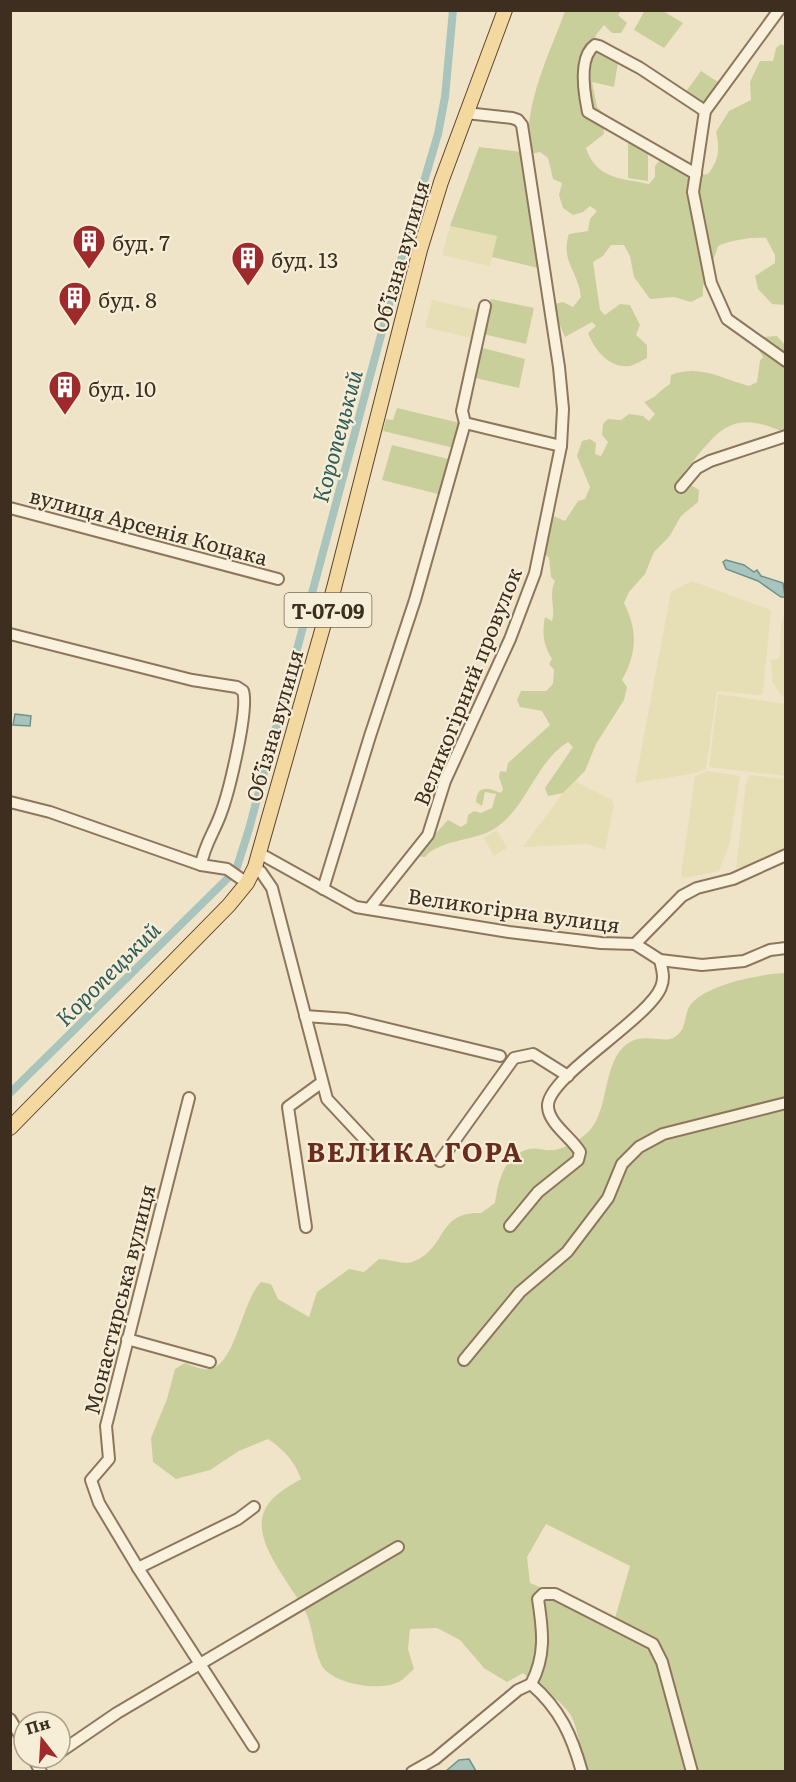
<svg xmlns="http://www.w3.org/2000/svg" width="796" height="1782" viewBox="0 0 796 1782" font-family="Literata,serif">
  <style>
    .farmland { fill: #e6deb5 }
    .green { fill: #c9cf9b; fill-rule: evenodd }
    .water { fill: #a9c4bc; stroke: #6f938a; stroke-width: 1.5 }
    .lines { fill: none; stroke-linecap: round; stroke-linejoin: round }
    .canal { stroke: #a9c4bc; stroke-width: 8 }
    .minor-casing { stroke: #8d765c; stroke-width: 14 }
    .major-casing { stroke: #5b4430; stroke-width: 16 }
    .minor { stroke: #faf1dc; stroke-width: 10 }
    .major { stroke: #f3d9a0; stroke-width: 14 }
    .labels { text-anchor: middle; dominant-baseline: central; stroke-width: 4.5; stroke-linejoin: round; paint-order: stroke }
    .shield { fill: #f7eed8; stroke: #756857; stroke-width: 1.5 }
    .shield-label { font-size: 20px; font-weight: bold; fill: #3d2e20 }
    .poi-label { font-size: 21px; fill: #3d2e20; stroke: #f7eed8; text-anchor: start }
    .street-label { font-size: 21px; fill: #3d2e20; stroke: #f7eed8 }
    .water-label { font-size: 22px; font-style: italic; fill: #2f5d5a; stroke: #f7eed8 }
    .district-label { font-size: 27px; font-weight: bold; letter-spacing: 1.5px; fill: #6b2e1e; stroke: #f7eed8 }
  </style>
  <rect width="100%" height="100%" fill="#f0e4c8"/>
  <g class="farmland">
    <path d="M450,226L498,236L490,266L442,255Z"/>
    <path d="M432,300L481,311L475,339L425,327Z"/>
    <path d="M692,581L771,610L763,693L760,695L717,691L706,769L696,773L635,783L671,592Z"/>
    <path d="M785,612V697L781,695L772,681L771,659L776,660L780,656L781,625Z"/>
    <path d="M718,694L785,704V776L709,767Z"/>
    <path d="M707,771L740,776L730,842L719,871L685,878L681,876L695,776Z"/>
    <path d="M750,775L785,779V849L750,866L736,868L746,783Z"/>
    <path d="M575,781L612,800L614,805L605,850L588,844L523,847L563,793Z"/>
    <path d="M497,830L507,848L494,856L484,838Z"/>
  </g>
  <g class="green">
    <path d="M645,10L663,11L683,23L664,48L634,30Z"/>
    <path d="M565,11H621L618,15L627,23L621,33H612L604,25L596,35L592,49L618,62L614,87L592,82L597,107L603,113L604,134L586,148C596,179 621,178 649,184L655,177V166L660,160L700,175L708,174C719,160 720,149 716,132L729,111L751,100L750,82L760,61H773L776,48L781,44L785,46V305L772,304L758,289L755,276L775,263V255L766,238C751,237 732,240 718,246C714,263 701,279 703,296L691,302L674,297L650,299L634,277L630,256L624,245H611L603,256L593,262L600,310L605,315L620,304L630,305L640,325L636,335L647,345V358C642,360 635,365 630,366C609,369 594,349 588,333L596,326L592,322L565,337L555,315V304L563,302L573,307L581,297C578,270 560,261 569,234L588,231L590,219L597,211L590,206L583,212L573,215L563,208L559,195L562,183L553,179L548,158L540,152L531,154C520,111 551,51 565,11Z"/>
    <path d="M701,71L721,84L703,107L685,93Z"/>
    <path d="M628,137L648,149V181L628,178Z"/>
    <path d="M479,147L522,152L542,269L492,257L497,236L450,226Z"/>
    <path d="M491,299L534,308L526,344L483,334Z"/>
    <path d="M777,336L785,345V433C728,406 717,434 684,472L689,484L699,490L698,502L681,516L669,537L654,552L645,574L629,592L624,603C638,631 637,653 622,680L627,687L624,700L596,744L585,771L563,793L548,796L545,788L573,747L568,742C535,763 528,805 497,827C477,842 441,838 425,857L415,856L448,820L461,827L467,823L468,815L474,811L481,813L492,808L496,794L485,792L482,806L476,802C477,784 489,788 501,793L503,789L499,777L500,771L506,772L508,763L550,725L542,711L520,707L517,700L521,691H546L553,684L554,670L549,664L552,659C543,645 542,632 545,617L552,621C556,607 548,595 555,581L551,577L549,558L544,553L546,531L553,516L565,521L578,501L585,499L590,487L577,456L582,441L590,439L596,443L595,454L601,456L608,442L602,435L603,424L608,419L621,420L629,414L643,416L649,421L655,414L644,402C656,398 660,390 670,384L671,375C700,364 722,379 749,386L757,382L760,361L763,357L757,347L763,337Z"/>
    <path d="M479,347L525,359L519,388L471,377Z"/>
    <path d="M397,408L460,423L454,448L383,431L386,419L393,420Z"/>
    <path d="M392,445L452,460L442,495L382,480Z"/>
    <path d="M785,973V1771H587C582,1756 577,1724 570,1714C558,1697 539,1687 523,1673L507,1682L484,1668L460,1640L437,1628L410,1629L408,1649L414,1669C409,1673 403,1681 396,1683C378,1691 330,1684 321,1664C314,1649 313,1631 307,1615C295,1588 251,1543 264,1512C270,1496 288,1487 301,1479C294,1460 284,1450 268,1439L239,1451L210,1470L176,1479L153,1462L151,1438L167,1399L175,1369L185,1363C191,1365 197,1368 203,1369C235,1375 240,1303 261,1282L271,1284L278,1299L309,1317L317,1292L349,1269L364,1272L379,1259C388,1259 404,1265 412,1262C448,1249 436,1211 481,1213L495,1203C498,1181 504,1155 529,1149C536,1147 545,1151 552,1150C560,1150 575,1143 581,1138C609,1120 601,1078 619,1052C637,1028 660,1044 673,1038C687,1030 683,1020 689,1007C702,985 761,974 785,973ZM546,1524L630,1566L615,1618L530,1583L527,1557Z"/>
  </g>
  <g class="water">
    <path d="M726,560L744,565L754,572L757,570L761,576L783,583L785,597H781L758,581L726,569L723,562Z"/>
    <path d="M15,714L31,716L30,726L13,725Z"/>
    <path d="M469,1759L476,1771H446L459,1760Z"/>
  </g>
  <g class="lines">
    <g class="canal">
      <path d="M237,867L249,829L404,249L438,134L445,97L453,10"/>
      <path d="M10,1093L228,878"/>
    </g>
    <g class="minor-casing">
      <g id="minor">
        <path d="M779,10L705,111L693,192L711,283L727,319L786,361"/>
        <path d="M696,174L588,112C584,93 578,57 595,45L599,46L640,68L705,111"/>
        <path d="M465,423L561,446"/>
        <path d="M681,487L697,468L710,461L786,436"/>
        <path d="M10,508L278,579"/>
        <path d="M10,634L192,680L237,687L243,691C249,709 229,792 221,813C215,831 204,845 201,865"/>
        <path d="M10,802L50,812L201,865L227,869L247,883"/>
        <path d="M259,853L356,907L509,932L601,943L635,944L682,896L697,888L733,879L786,855"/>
        <path d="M255,867L261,872L272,888L327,1099L369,1144"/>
        <path d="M323,889L370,736L415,600L465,423L462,411L485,306"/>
        <path d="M369,909L428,835L445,781L510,639L535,573L561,446L563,409L559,367L522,125L518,120L512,118L466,113"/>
        <path d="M635,944L660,960L702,965L744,961L770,950L786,948"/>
        <path d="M305,1016L347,1019L500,1056"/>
        <path d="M189,1098L106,1426L109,1459L91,1480L99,1503L138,1568L253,1746"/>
        <path d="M440,1161L514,1058L533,1054L568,1076"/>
        <path d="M510,1226L538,1192L578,1160L580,1152C572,1138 549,1124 548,1107C545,1078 649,1019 661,987C665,978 662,969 660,960"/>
        <path d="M306,1227L288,1107L321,1083"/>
        <path d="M127,1339L210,1362"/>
        <path d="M464,1360L520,1292L567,1252L608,1198L622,1164L639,1147L663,1134L786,1103"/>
        <path d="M138,1568L238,1519L254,1507"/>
        <path d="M531,1684C546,1656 543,1631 538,1599L543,1594H555L653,1644L662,1662L692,1772"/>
        <path d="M10,1719L24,1742"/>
        <path d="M60,1752L117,1713L398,1547"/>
        <path d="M33,1758L41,1772"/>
        <path d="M38,1766L50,1758"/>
        <path d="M412,1772L435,1759L518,1690L531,1684C560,1709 572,1736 582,1772"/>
      </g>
    </g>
    <g class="major-casing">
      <path id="major" d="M10,1128L229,905L247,883L255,867L334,588L420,250L441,182L505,10"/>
    </g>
    <use href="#minor" class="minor"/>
    <use href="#major" class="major"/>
  </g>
  <defs>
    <g id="building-pin" transform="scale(1.725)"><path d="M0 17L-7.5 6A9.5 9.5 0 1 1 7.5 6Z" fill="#9e2a2b" stroke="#f7eed8"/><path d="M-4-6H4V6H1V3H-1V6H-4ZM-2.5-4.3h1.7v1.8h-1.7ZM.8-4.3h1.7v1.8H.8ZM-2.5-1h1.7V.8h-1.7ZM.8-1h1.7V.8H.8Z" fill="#fff"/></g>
  </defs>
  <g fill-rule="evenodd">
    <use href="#building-pin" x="89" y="241"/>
    <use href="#building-pin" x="248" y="258"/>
    <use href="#building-pin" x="75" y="298"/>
    <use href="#building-pin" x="65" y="387"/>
  </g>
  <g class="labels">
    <rect class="shield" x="284.5" y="593" width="87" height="34" rx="4.5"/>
    <g class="shield-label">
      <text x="328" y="610">Т-07-09</text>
    </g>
    <g class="poi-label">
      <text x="112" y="241">буд. 7</text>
      <text x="271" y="258">буд. 13</text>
      <text x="98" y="298">буд. 8</text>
      <text x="88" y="387">буд. 10</text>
    </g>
    <g class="street-label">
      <text transform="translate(399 256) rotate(-74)">Обʼїзна вулиця</text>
      <text transform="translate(149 525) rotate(15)">вулиця Арсенія Коцака</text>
      <text transform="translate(466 686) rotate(-68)">Великогірний провулок</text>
      <text transform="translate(273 725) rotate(-74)">Обʼїзна вулиця</text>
      <text transform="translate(514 909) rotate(8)">Великогірна вулиця</text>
      <text transform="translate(118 1299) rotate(-76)">Монастирська вулиця</text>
    </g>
    <g class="water-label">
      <text transform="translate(336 436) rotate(-75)">Коропецький</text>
      <text transform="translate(107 973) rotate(-45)">Коропецький</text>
    </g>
    <g class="district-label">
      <text x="415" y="1150">ВЕЛИКА ГОРА</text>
    </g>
  </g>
  <rect width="796" height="1782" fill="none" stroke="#3d2e20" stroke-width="24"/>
  <g transform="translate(42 1740) rotate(343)"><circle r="28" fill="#f7eed8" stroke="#ada18e" stroke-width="1.5"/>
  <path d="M0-4.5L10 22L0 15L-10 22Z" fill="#9e2a2b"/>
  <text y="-9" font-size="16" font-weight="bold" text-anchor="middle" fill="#3d2e20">Пн</text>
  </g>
</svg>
